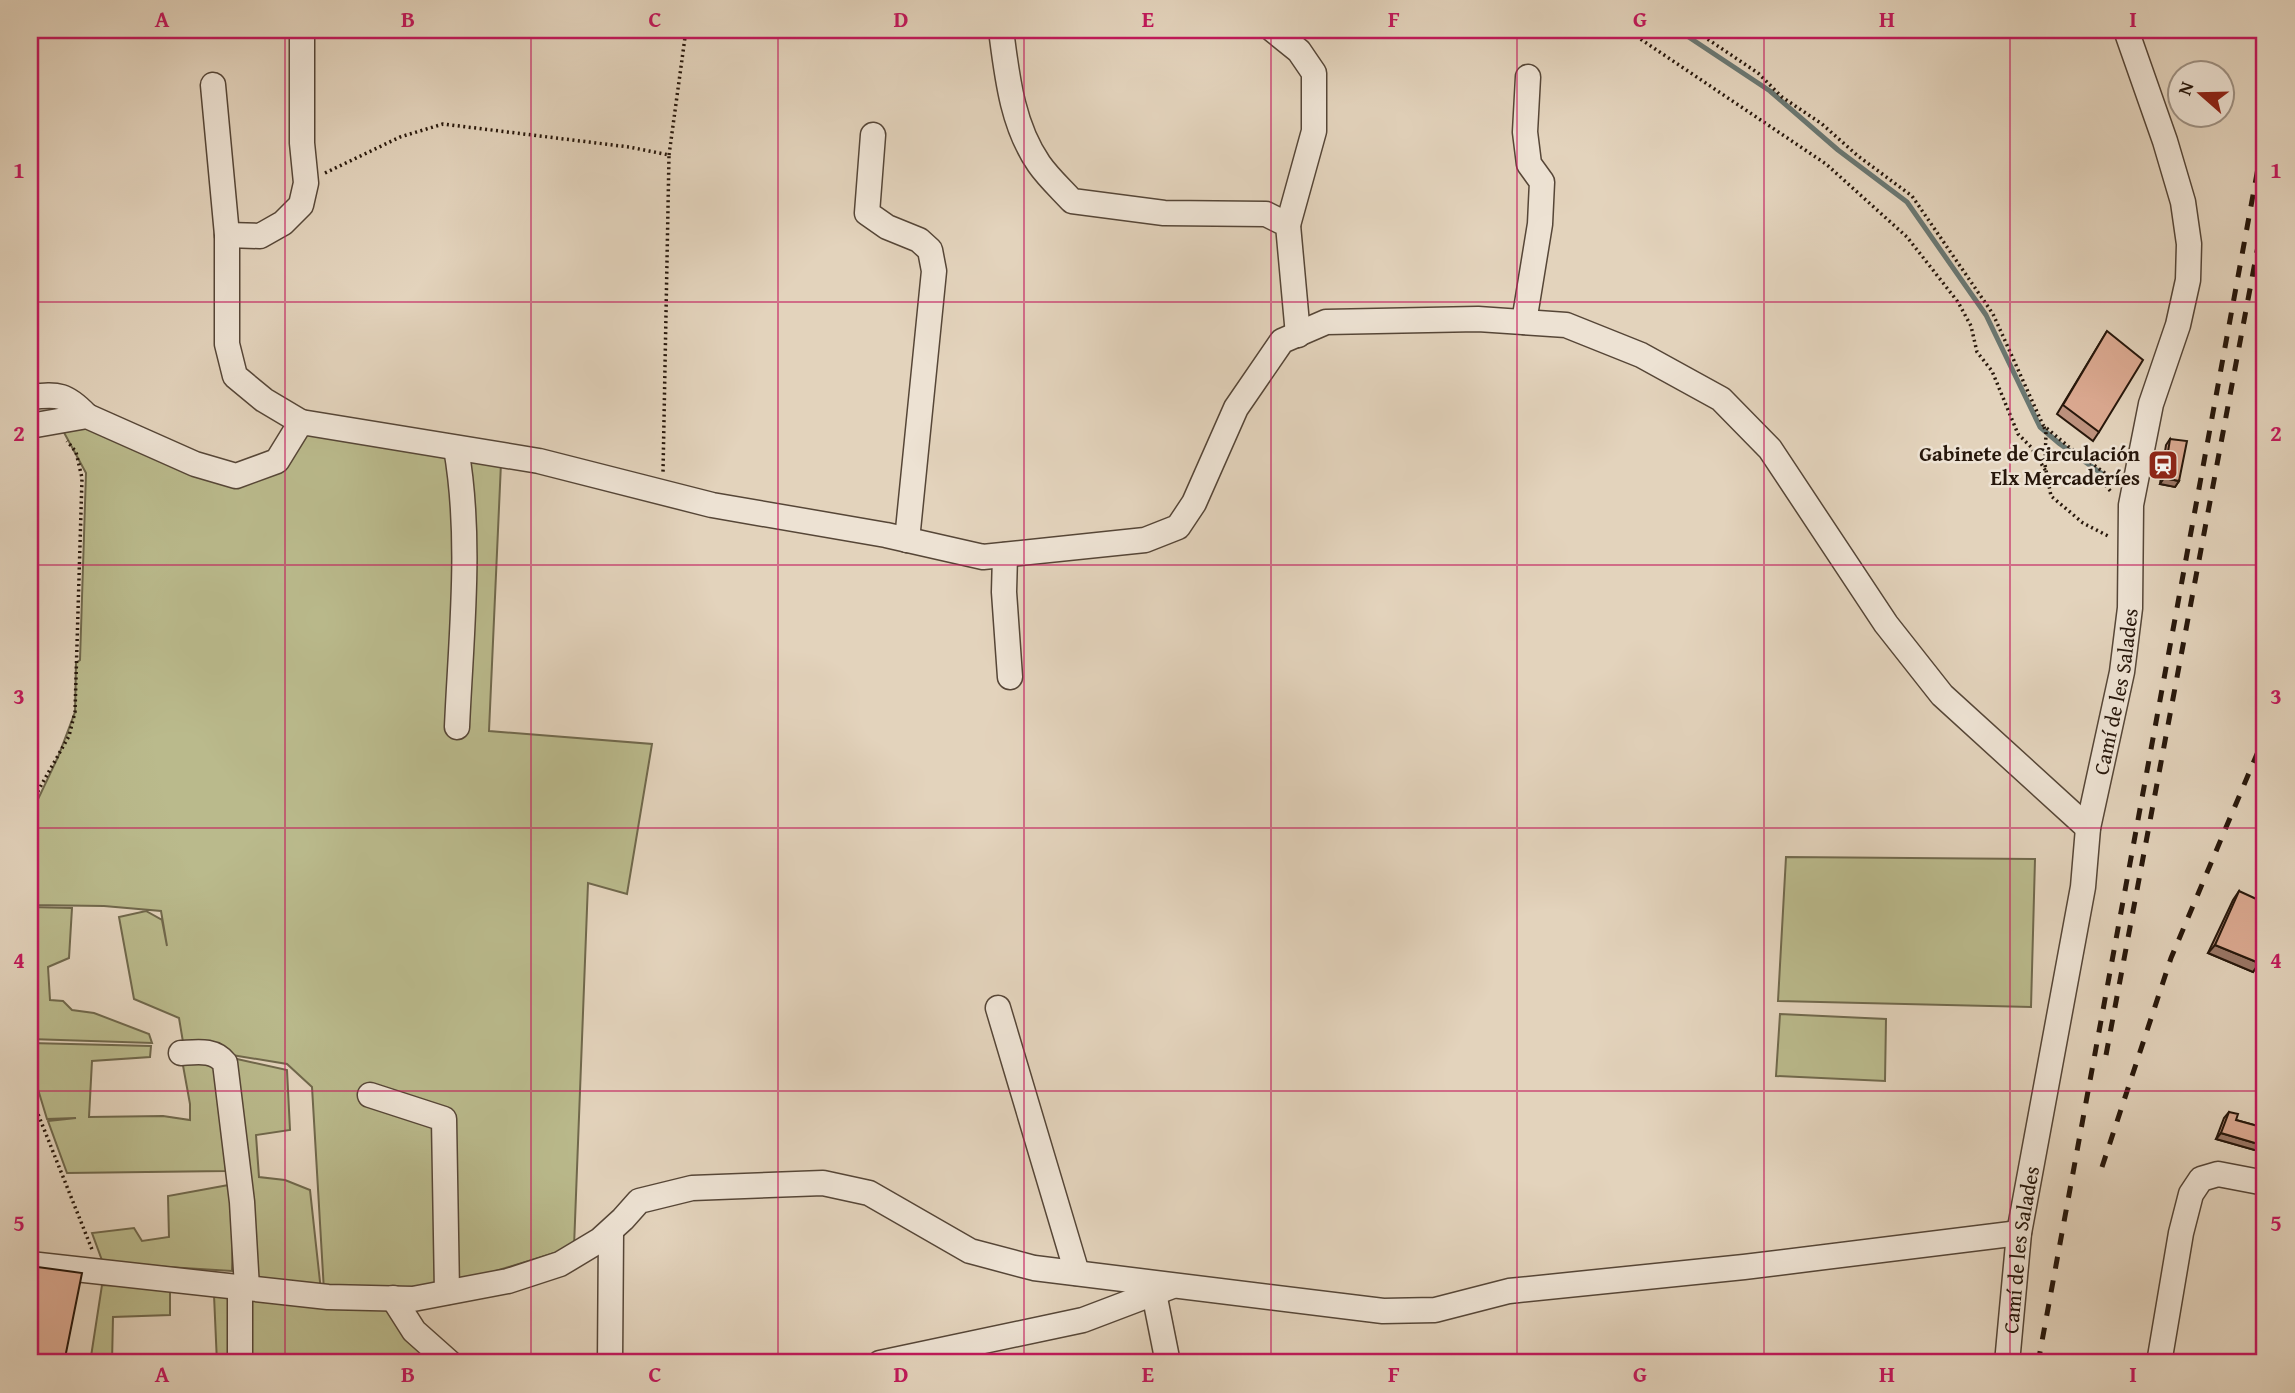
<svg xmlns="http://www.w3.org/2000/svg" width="2295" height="1393" viewBox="0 0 2295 1393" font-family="'Gentium Book Plus',serif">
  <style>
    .green { fill: #baba8c; stroke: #70684c; stroke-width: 2 }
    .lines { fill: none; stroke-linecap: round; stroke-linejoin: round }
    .stream { stroke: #6a7771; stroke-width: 5 }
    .minor-casing { stroke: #564637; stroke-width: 27 }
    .path { stroke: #27170b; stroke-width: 3.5; stroke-dasharray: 2 3.5; stroke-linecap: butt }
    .minor { stroke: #ede2d3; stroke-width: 24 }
    .rail { stroke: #27170b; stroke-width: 5; stroke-dasharray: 12 12; stroke-linecap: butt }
    .wall { fill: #bd927e; stroke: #27170b; stroke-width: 2 }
    .shaded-wall { fill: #9a7766; stroke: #27170b; stroke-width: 2 }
    .building { fill: #dcaa92; stroke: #27170b; stroke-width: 2 }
    .grid { fill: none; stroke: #c2185b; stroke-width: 2; stroke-opacity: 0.55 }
    .labels { text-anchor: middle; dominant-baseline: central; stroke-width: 5; stroke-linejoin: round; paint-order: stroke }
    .poi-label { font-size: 21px; font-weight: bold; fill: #27170b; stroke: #ede2d3; text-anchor: end }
    .street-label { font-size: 21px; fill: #27170b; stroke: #ede2d3 }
    .neatline { fill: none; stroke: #c2185b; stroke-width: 2.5 }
    .grid-label { font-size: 23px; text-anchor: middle; font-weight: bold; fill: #c2185b }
  </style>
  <rect width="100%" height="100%" fill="#e3d3bc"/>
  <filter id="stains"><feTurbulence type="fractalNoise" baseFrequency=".00286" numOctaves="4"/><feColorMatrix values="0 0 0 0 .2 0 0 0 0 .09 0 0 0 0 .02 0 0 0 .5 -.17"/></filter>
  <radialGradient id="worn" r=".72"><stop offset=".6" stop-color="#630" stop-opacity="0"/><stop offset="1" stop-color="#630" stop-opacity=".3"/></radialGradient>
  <g class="green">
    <path d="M91,422L229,480L309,423L501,463L489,731L652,744L627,894L588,883L574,1247L450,1285L324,1291L312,1087L287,1064L226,1054L183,1042L179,1018L134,999L119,917L146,911L162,920L167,946L161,911L104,906L30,905V816L58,757L75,712L76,663L80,660L86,473L61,427Z"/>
    <path d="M1786,857L2035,859L2031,1007L1778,1001Z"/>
    <path d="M30,907L72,908L69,958L48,967L50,1000L63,1001L72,1010L94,1013L149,1034L152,1043L30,1039Z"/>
    <path d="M1780,1014L1886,1019L1885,1081L1776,1076Z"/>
    <path d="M30,1043L151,1046L150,1057L92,1061L89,1117L163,1116L190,1120V1104L182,1060L217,1066L226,1171L67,1173L48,1121L76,1118L47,1119L30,1063Z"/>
    <path d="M228,1057L287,1070L290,1130L256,1135L259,1177L285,1180L310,1190L321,1291L299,1289L249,1274Z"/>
    <path d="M234,1184L232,1271L103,1263L92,1233L134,1228L142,1241L169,1237L168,1196Z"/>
    <path d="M102,1285L170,1287V1315L113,1317L112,1363H90Z"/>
    <path d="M240,1287L379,1298L437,1363H240Z"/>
    <path d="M214,1295L233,1298L231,1363H217Z"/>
  </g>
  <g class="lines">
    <path class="stream" d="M1678,30L1770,91L1838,150L1907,202L1986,315L2040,427L2060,444L2105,476"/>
    <g class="minor-casing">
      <g id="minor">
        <path d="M1001,30C1007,76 1012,125 1039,164C1048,177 1061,189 1072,201L1164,213L1266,214L1288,225L1298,335"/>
        <path d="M1273,30L1299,51L1314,73V131L1288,225"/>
        <path d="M213,85L227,235V344L235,376L264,400L301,422"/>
        <path d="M873,135L867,213L887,227L919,240L930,250L934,271L907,540"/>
        <path d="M227,235L260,236L283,223L301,205L306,183L302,143V30"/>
        <path d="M1524,322L1540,224L1542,182L1529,164L1525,132L1528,77"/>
        <path d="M30,397C59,394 66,394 87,416"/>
        <path d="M30,426L87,416L195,464L236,476L277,461L301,422L539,461L712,505L886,535L983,557L1145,540L1178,527L1194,503L1236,408L1282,341L1326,322L1478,319L1566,325L1641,355L1721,399L1770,449L1886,624L1942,695L2088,828"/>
        <path d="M456,448C472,539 461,635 457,727"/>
        <path d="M1005,555L1004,592L1010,677"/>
        <path d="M998,1008L1077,1273"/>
        <path d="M181,1053C198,1052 214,1049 225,1063L242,1202L247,1288"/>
        <path d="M370,1095L444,1119L447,1292"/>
        <path d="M30,1264L328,1297L413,1299L508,1281L560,1264L600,1240L623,1219L639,1201L692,1188L823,1183L869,1193L970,1251L1034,1268L1383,1311L1435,1310L1509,1291L1744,1267L2019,1233"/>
        <path d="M240,1287V1363"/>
        <path d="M1154,1293L1168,1363"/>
        <path d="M393,1298L414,1331L450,1363"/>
        <path d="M610,1363L611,1231"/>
        <path d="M880,1363L1083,1320L1170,1287"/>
        <path id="s1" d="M2007,1363L2019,1233L2083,887L2088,828L2122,672L2130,608L2131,505L2151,404L2178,325L2188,280L2189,244L2183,202L2165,141L2126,30"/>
        <path d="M2159,1363L2181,1233L2191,1194L2201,1179L2218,1174L2265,1183"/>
      </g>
    </g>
    <g class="path">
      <path d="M1627,30L1826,164L1907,237L1958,302L1971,326L1977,352L1992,371L2018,434L2031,447L2047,473"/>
      <path d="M1694,30L1758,73L1782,97L1822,124L1858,156L1912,196L1993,314L2043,425L2069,447L2109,476L2106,486L2112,493"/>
      <path d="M669,155L686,30"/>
      <path d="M325,173L400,137L443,124L629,147L669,155L663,473"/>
      <path d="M2044,427L2046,432L2045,465L2051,496L2083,523L2110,537"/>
      <path d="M30,812L34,798L69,736L75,712L82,478L76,452L67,441"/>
      <path d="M30,1094L93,1252"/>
    </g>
    <use href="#minor" class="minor"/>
    <g class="rail">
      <path d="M2106,1055L2265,209"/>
      <path d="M2102,1167L2171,958L2265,735"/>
      <path d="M2038,1363L2265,130"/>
    </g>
  </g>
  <g class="wall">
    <path d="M2107,331L2099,432L2093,441L2057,414Z"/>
    <path d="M2170,439L2179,481L2175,487L2160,484L2166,445Z"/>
    <path d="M2239,891L2259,963L2253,972L2208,953L2233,900Z"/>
    <path d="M2229,1112L2236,1120L2265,1128V1153L2216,1139L2224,1118Z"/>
  </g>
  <g class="shaded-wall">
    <path d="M2164,478L2179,481L2175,487L2160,484Z"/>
    <path d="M2215,945L2259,963L2253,972L2208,953Z"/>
    <path d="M2221,1133L2265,1146V1153L2216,1139Z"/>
  </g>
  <g class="building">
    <path d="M2107,331L2143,360L2099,432L2063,405Z"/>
    <path d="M2170,439L2187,441L2179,481L2164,478Z"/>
    <path d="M2239,891L2265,903V950L2259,963L2215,945Z"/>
    <path d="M2229,1112L2238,1114L2236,1120L2265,1128V1146L2221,1133Z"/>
    <path d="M30,1266L82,1273L64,1363H30Z"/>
  </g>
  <path class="grid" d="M285,30V1363M531,30V1363M778,30V1363M1024,30V1363M1271,30V1363M1517,30V1363M1764,30V1363M2010,30V1363M30,302H2265M30,565H2265M30,828H2265M30,1091H2265"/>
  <defs>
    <g id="station-square" transform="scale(1.575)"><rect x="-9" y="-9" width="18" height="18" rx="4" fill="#8f2418" stroke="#ede2d3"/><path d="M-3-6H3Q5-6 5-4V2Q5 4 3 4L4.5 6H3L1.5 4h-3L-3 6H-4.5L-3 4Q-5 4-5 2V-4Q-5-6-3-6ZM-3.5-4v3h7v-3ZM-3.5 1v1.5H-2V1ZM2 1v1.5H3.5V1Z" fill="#fff"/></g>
  </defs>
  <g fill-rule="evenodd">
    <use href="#station-square" x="2163" y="465"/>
  </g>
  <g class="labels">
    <g class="poi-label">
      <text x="2140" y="453">Gabinete de Circulación<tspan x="2140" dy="24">Elx Mercaderíes</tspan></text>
    </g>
    <g class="street-label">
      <text stroke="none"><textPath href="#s1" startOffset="681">Camí de les Salades</textPath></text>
      <text stroke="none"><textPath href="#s1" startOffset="114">Camí de les Salades</textPath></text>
    </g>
  </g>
  <rect width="2295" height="1393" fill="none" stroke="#e3d3bc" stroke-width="77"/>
  <g transform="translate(2201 94) rotate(290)"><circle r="33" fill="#ede2d3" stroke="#9e9183" stroke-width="2"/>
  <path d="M0-5L12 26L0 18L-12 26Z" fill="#8f2418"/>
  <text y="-10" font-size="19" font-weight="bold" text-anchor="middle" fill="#27170b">N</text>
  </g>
  <rect x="38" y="38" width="2218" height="1316" class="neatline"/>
  <g class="grid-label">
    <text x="162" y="27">A</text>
    <text x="408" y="27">B</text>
    <text x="655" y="27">C</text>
    <text x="901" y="27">D</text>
    <text x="1148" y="27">E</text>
    <text x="1394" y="27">F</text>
    <text x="1640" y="27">G</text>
    <text x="1887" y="27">H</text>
    <text x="2133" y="27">I</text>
    <text x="19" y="178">1</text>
    <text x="2276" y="178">1</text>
    <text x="19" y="441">2</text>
    <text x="2276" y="441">2</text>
    <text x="19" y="704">3</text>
    <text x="2276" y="704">3</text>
    <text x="19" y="968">4</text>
    <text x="2276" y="968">4</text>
    <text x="19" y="1231">5</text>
    <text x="2276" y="1231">5</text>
    <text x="162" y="1382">A</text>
    <text x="408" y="1382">B</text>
    <text x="655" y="1382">C</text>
    <text x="901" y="1382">D</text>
    <text x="1148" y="1382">E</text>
    <text x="1394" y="1382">F</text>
    <text x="1640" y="1382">G</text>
    <text x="1887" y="1382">H</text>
    <text x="2133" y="1382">I</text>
  </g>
  <rect width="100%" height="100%" filter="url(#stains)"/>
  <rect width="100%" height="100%" fill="url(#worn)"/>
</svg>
